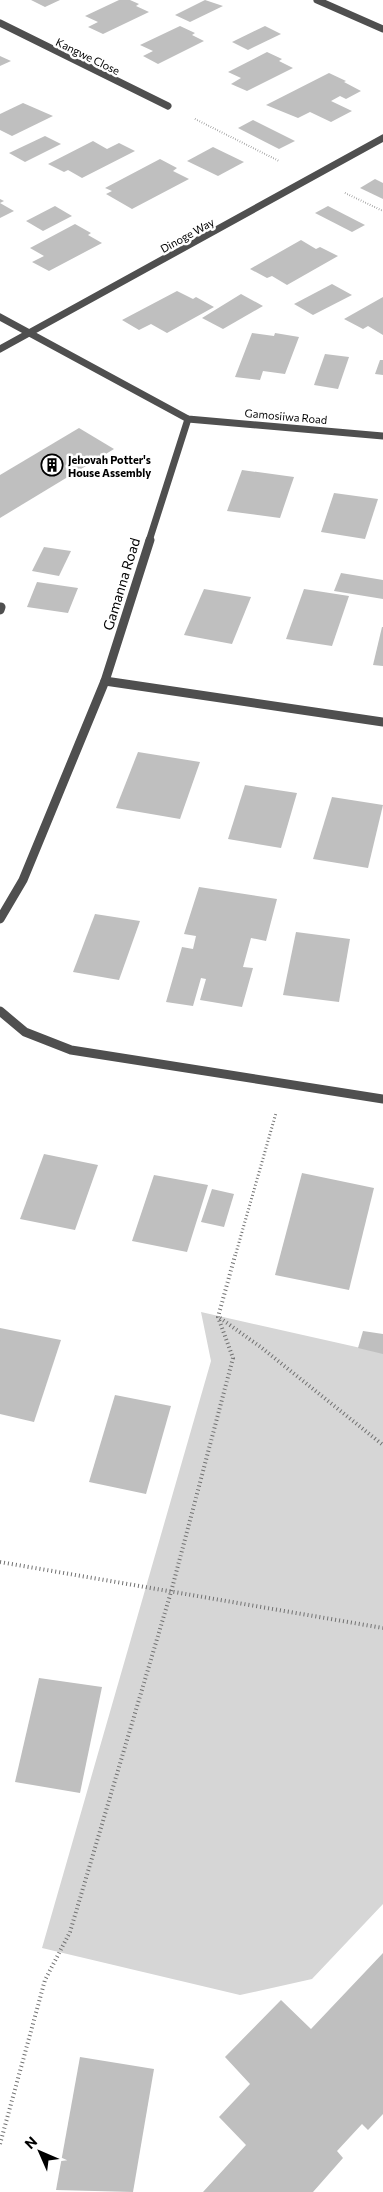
<svg xmlns="http://www.w3.org/2000/svg" width="383" height="2192" viewBox="0 0 383 2192" font-family="Commissioner,sans-serif">
  <style>
    .green { fill: #d6d6d6 }
    .building { fill: #bfbfbf }
    .lines { fill: none; stroke-linecap: round; stroke-linejoin: round }
    .path-far2 { stroke: #717171; stroke-width: 2; stroke-dasharray: 0.5 2; stroke-linecap: butt }
    .path-far1 { stroke: #717171; stroke-width: 3; stroke-dasharray: 1 2.5; stroke-linecap: butt }
    .path { stroke: #717171; stroke-width: 4; stroke-dasharray: 1 3; stroke-linecap: butt }
    .service { stroke: #4f4f4f; stroke-width: 9 }
    .minor-far1 { stroke: #4f4f4f; stroke-width: 7 }
    .minor { stroke: #4f4f4f; stroke-width: 9 }
    .labels { text-anchor: middle; dominant-baseline: central; stroke-width: 5; stroke-linejoin: round; paint-order: stroke }
    .far-street-label { font-size: 11px; fill: #000; stroke: #fff }
    .far-poi-label { font-size: 11px; font-weight: bold; fill: #000; stroke: #fff; text-anchor: start }
    .street-label { font-size: 14px; fill: #000; stroke: #fff }
  </style>
  <rect width="100%" height="100%" fill="#fff"/>
  <path class="green" d="M201,1312L383,1353V1904L312,1979L240,1995L42,1948L211,1361Z"/>
  <g class="building">
    <path d="M31,0H60L45,7Z"/>
    <path d="M119,0H130L139,4L136,6L149,12L103,34L88,27L98,22L85,16Z"/>
    <path d="M205,0L223,6L190,22L175,15Z"/>
    <path d="M180,26L195,33L192,35L204,41L158,64L143,56L153,51L140,45Z"/>
    <path d="M265,26L281,34L248,50L232,42Z"/>
    <path d="M267,52L282,59L279,61L293,68L247,91L231,84L241,78L228,72Z"/>
    <path d="M0,56L11,61L0,66Z"/>
    <path d="M329,73L346,81L344,82L361,91L346,99L340,96L331,101L352,111L331,122L310,112L298,118L266,105Z"/>
    <path d="M23,103L53,116L12,136L0,130V114Z"/>
    <path d="M253,120L295,141L279,149L238,128Z"/>
    <path d="M45,136L61,144L25,162L9,153Z"/>
    <path d="M93,141L107,149L119,143L135,151L82,178L68,170L64,172L48,164Z"/>
    <path d="M213,147L244,162L218,176L187,161Z"/>
    <path d="M160,159L177,168L173,171L189,179L132,209L106,194L112,191L105,188Z"/>
    <path d="M375,179L383,183V199L360,188Z"/>
    <path d="M0,199L4,201L0,203L14,211L0,218Z"/>
    <path d="M55,206L72,216L43,231L26,221Z"/>
    <path d="M328,206L365,225L352,232L315,213Z"/>
    <path d="M75,224L91,233L88,235L102,243L49,271L32,262L44,256L30,248Z"/>
    <path d="M301,240L316,249L320,247L338,256L287,285L272,276L267,278L250,269Z"/>
    <path d="M332,284L352,295L313,315L294,304Z"/>
    <path d="M177,291L193,299L196,297L214,307L167,333L151,324L139,330L122,320Z"/>
    <path d="M241,294L263,306L223,329L202,318Z"/>
    <path d="M383,297V335L368,326L363,329L344,319Z"/>
    <path d="M252,333L274,336L275,333L299,337L285,374L263,371L260,380L235,377Z"/>
    <path d="M325,354L349,357L338,389L314,385Z"/>
    <path d="M380,360H383V375L375,374Z"/>
    <path d="M79,428L114,449L0,518V475Z"/>
    <path d="M242,470L294,477L280,518L227,511Z"/>
    <path d="M334,493L378,499L365,539L321,532Z"/>
    <path d="M44,547L71,551L59,576L32,571Z"/>
    <path d="M341,573L383,580V599L334,591Z"/>
    <path d="M37,582L78,588L68,613L27,607Z"/>
    <path d="M204,589L251,597L232,644L184,635Z"/>
    <path d="M304,589L349,596L332,646L286,639Z"/>
    <path d="M382,627H383V666L373,665Z"/>
    <path d="M138,752L200,762L180,819L116,808Z"/>
    <path d="M245,785L297,793L281,848L228,839Z"/>
    <path d="M332,797L383,805L368,868L313,859Z"/>
    <path d="M199,887L277,899L266,941L251,938L243,967L253,968L242,1007L200,1000L206,979L201,978L193,1006L166,1002L182,947L193,949L196,936L184,934Z"/>
    <path d="M95,914L140,921L119,980L73,972Z"/>
    <path d="M296,932L350,939L339,1002L283,995Z"/>
    <path d="M44,1154L98,1165L75,1230L20,1219Z"/>
    <path d="M302,1173L374,1188L349,1290L275,1275Z"/>
    <path d="M154,1175L208,1185L187,1252L132,1241Z"/>
    <path d="M212,1189L234,1194L224,1227L201,1222Z"/>
    <path d="M0,1328L61,1340L34,1422L0,1414Z"/>
    <path d="M363,1331L383,1334V1354L358,1348Z"/>
    <path d="M115,1395L171,1406L146,1494L89,1482Z"/>
    <path d="M39,1678L102,1687L80,1793L15,1782Z"/>
    <path d="M383,1953V2114L368,2130L362,2124L337,2151L343,2158L313,2192H203L246,2145L219,2117L250,2084L225,2057L281,2000L311,2029Z"/>
    <path d="M80,2057L154,2069L133,2192L56,2190Z"/>
  </g>
  <g class="lines">
    <g class="path-far2">
      <path d="M195,119L279,161"/>
      <path d="M345,193L383,211"/>
    </g>
    <path class="path-far1" d="M236,1253L276,1113"/>
    <g class="path">
      <path d="M220,1318L262,1348L383,1445"/>
      <path d="M0,1562L383,1628"/>
      <path d="M0,2144L45,1980L70,1932L171,1592L233,1358L218,1317L236,1252"/>
    </g>
    <path class="service" d="M0,610L1,607"/>
    <g class="minor-far1">
      <path d="M317,0L383,29"/>
      <path d="M0,23L168,106"/>
      <path d="M0,317L188,419L383,436"/>
      <path d="M0,349L383,138"/>
      <path d="M149,541L188,419"/>
    </g>
    <g class="minor">
      <path d="M105,681L383,722"/>
      <path d="M0,919L23,880L105,681L150,540"/>
      <path d="M0,1011L25,1032L71,1050L383,1099"/>
    </g>
  </g>
  <defs>
    <g id="building-ring" transform="scale(1.125)"><circle r="9.5" fill="#fff" stroke="#000" stroke-width="1.5"/><path d="M-4-6H4V6H1V3H-1V6H-4ZM-2.5-4.3h1.7v1.8h-1.7ZM.8-4.3h1.7v1.8H.8ZM-2.5-1h1.7V.8h-1.7ZM.8-1h1.7V.8H.8Z" fill="#000"/></g>
  </defs>
  <g fill-rule="evenodd">
    <use href="#building-ring" x="52" y="465"/>
  </g>
  <g class="labels">
    <g class="far-street-label">
      <text transform="translate(88 56) rotate(26)">Kangwe Close</text>
      <text transform="translate(187 235) rotate(-29)">Dinoge Way</text>
      <text transform="translate(286 416) rotate(5)">Gamosiiwa Road</text>
    </g>
    <g class="far-poi-label">
      <text x="68" y="459">Jehovah Potter's<tspan x="68" dy="13">House Assembly</tspan></text>
    </g>
    <g class="street-label">
      <text transform="translate(121 584) rotate(-73)">Gamanna Road</text>
    </g>
  </g>
  <g transform="translate(40 2152) rotate(315)" stroke="#ffffff" stroke-width="4" paint-order="stroke">
  <path d="M0-4L9 19L0 12L-9 19Z" fill="#000000"/>
  <text y="-8" font-size="14" font-weight="bold" text-anchor="middle" fill="#000000">N</text>
  </g>
</svg>
